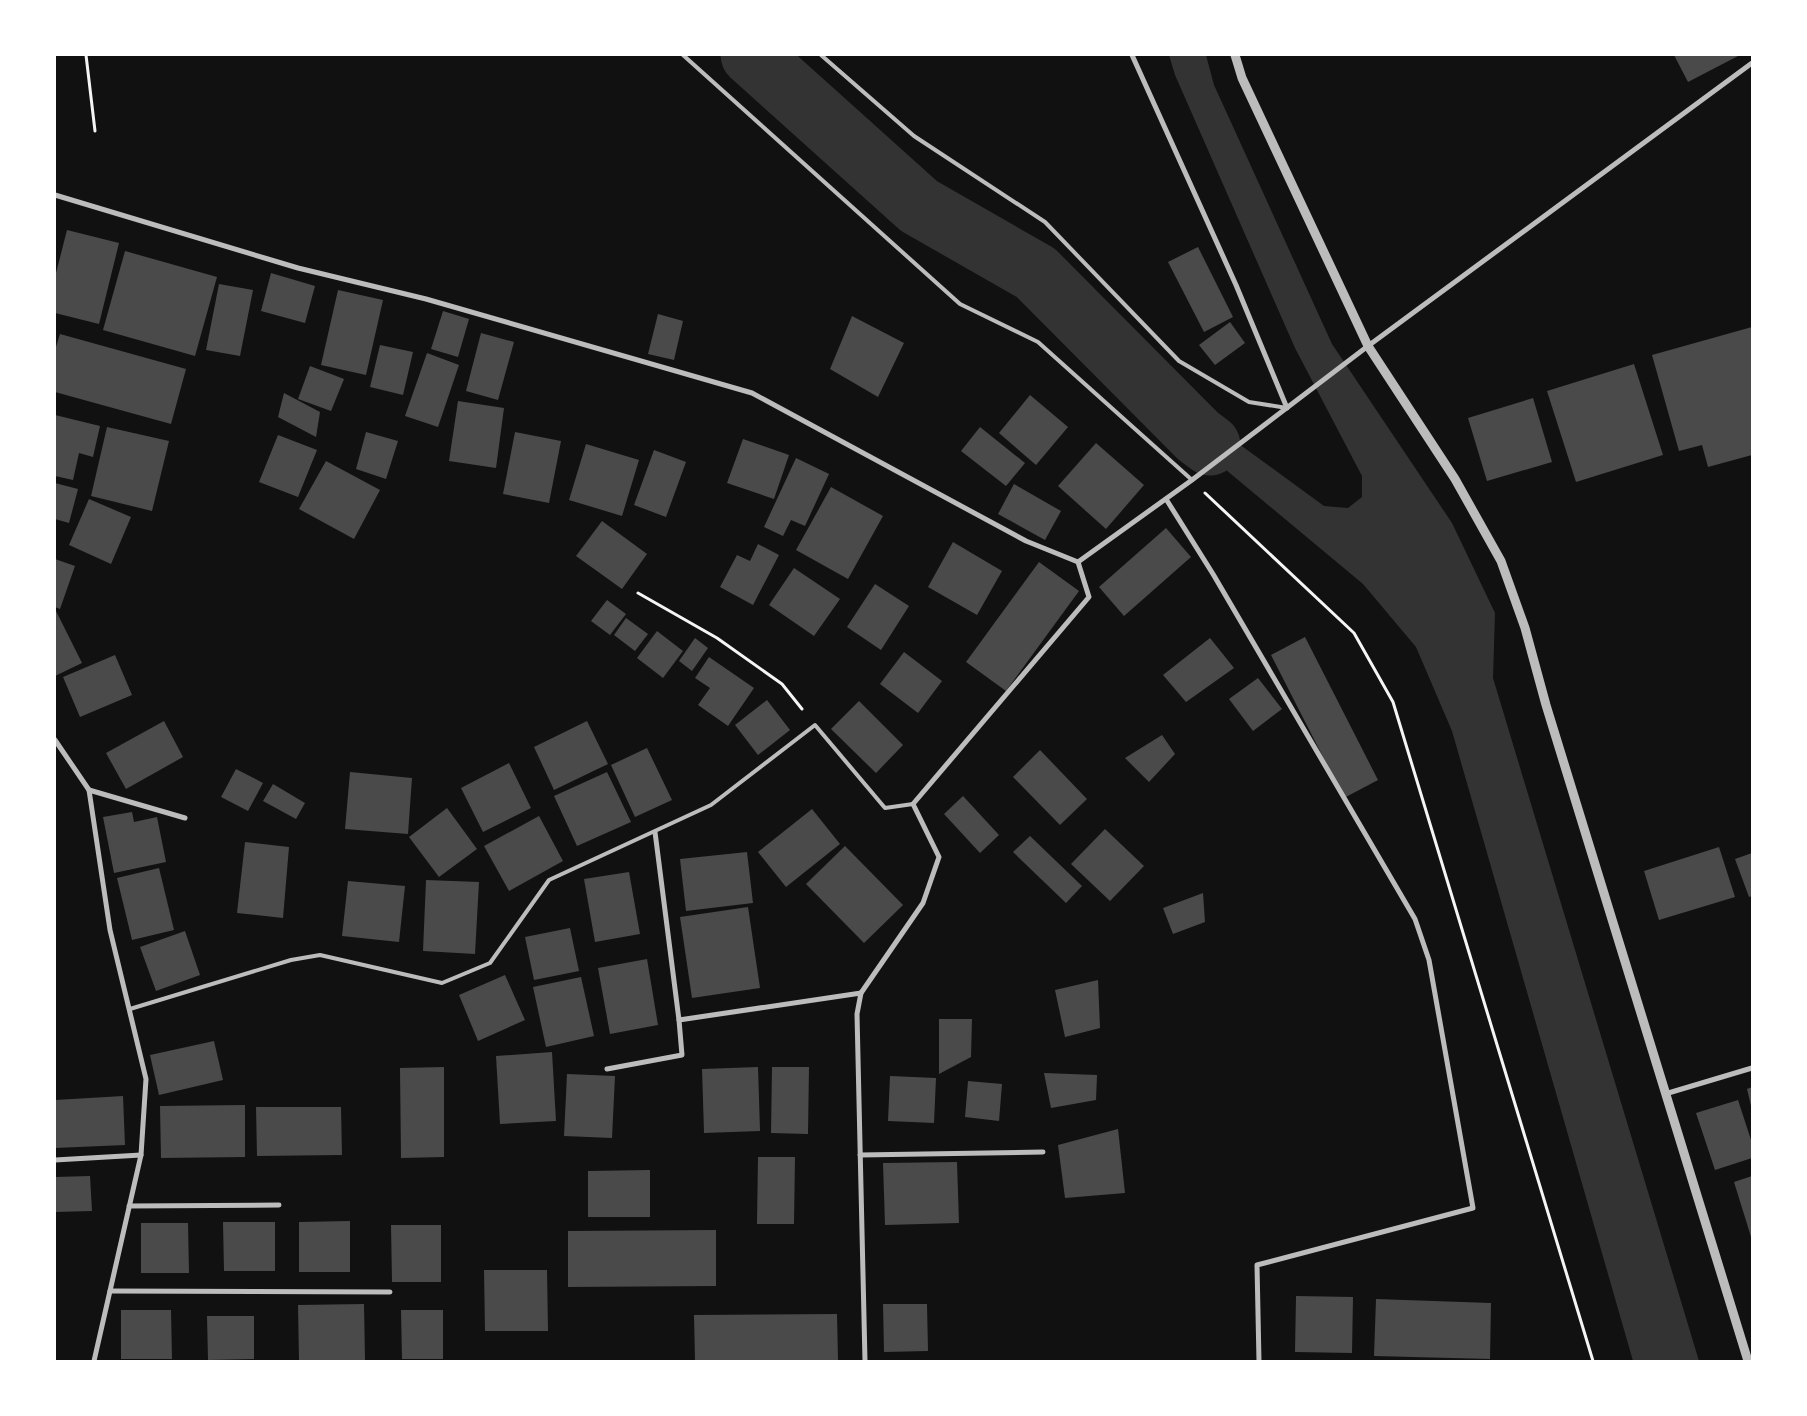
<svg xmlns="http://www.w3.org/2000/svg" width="1807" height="1416" viewBox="0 0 1807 1416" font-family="Poppins,sans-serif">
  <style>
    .water { fill: #333 }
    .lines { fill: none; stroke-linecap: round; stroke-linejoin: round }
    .river { stroke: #333; stroke-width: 61 }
    .building { fill: #4a4a4a }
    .path { stroke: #f5f5f5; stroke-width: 3 }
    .service { stroke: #bcbcbc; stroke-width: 4 }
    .minor { stroke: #bcbcbc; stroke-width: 5 }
    .tertiary { stroke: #bcbcbc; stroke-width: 9 }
  </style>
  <rect width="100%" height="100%" fill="#111"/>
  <path class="water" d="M1169,55H1206L1214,85L1332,344L1452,523L1495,613L1493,678L1699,1361H1633L1452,731L1416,647L1363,584L1141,399L1154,382L1324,506L1348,508L1362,497V476L1295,348L1175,75Z"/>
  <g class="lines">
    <path class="river" d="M751,55L919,206L1036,273L1198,436L1210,445"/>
  </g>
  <g class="building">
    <path d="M1674,55H1740L1688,82Z"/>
    <path d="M67,230L119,243L99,324L55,313V277Z"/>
    <path d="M1198,247L1233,317L1204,332L1168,262Z"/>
    <path d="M125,251L217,277L195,356L103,330Z"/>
    <path d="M271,273L315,286L305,323L261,311Z"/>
    <path d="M219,284L253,290L240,356L206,350Z"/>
    <path d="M338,290L383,300L366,375L321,365Z"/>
    <path d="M443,311L469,319L458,357L431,349Z"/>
    <path d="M658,314L683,321L674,360L648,354Z"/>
    <path d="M852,316L904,343L878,397L830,369Z"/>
    <path d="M1230,322L1245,343L1215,365L1199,345Z"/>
    <path d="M1752,327V455L1708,467L1702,445L1679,451L1652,355Z"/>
    <path d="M481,333L514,342L498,400L466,391Z"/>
    <path d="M60,334L186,369L171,424L55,392V350Z"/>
    <path d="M380,345L413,352L403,395L370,387Z"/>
    <path d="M427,353L459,365L438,427L405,416Z"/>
    <path d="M1634,364L1663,455L1576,482L1547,391Z"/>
    <path d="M310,366L344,379L331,411L298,399Z"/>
    <path d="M284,393L320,412L316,437L278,417Z"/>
    <path d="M1030,395L1068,427L1036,465L999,433Z"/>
    <path d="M1533,398L1552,462L1487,481L1468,418Z"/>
    <path d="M458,401L504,408L496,468L449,461Z"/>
    <path d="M55,415L100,426L93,457L79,453L73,480L55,476Z"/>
    <path d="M107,427L169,441L152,511L91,496Z"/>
    <path d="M980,427L1025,463L1006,486L961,451Z"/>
    <path d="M366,432L398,441L386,479L356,469Z"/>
    <path d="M515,432L561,441L549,503L503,494Z"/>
    <path d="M278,435L317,450L298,497L259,482Z"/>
    <path d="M743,439L789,455L774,499L727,483Z"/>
    <path d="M1096,443L1144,485L1106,529L1058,486Z"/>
    <path d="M586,444L639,460L622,516L569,500Z"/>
    <path d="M654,450L686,462L666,517L634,505Z"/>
    <path d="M796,458L829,474L805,526L791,520L783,536L764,527Z"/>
    <path d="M326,461L380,490L354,539L299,509Z"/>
    <path d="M55,483L78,489L69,523L55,519Z"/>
    <path d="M1014,484L1061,511L1045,540L998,514Z"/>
    <path d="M831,487L883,516L848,579L796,550Z"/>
    <path d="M89,499L131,517L111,564L69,545Z"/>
    <path d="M602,521L647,554L622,589L576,556Z"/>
    <path d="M1166,528L1191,557L1124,616L1099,587Z"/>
    <path d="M953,542L1002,571L977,615L928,587Z"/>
    <path d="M758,544L779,555L753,605L720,587L737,555L750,561Z"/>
    <path d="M55,559L75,566L60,609L55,607Z"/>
    <path d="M1039,562L1079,591L1006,691L966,662Z"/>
    <path d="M794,568L840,599L814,636L769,605Z"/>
    <path d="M875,584L909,606L881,650L847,627Z"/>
    <path d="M607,600L626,614L610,635L591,621Z"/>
    <path d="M55,609L82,663L55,676Z"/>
    <path d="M626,618L648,634L635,651L614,635Z"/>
    <path d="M657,631L683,651L663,678L637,658Z"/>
    <path d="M1305,637L1378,780L1344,798L1271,655Z"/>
    <path d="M695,638L708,648L692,671L679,661Z"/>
    <path d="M1210,638L1234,668L1186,702L1163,675Z"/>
    <path d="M904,652L942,681L918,713L880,684Z"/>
    <path d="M115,655L132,695L80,717L63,677Z"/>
    <path d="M709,657L754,688L728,726L698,705L710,688L695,678Z"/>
    <path d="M1258,678L1282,709L1253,731L1229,699Z"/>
    <path d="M767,700L790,730L758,755L735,725Z"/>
    <path d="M859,701L903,745L876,773L831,729Z"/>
    <path d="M164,721L183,757L126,789L106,753Z"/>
    <path d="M587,721L608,764L554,790L534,747Z"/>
    <path d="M1162,735L1175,754L1149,782L1125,758Z"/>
    <path d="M647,748L672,800L635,817L611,765Z"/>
    <path d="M1040,750L1087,799L1060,825L1013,777Z"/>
    <path d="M509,763L531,808L483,832L461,788Z"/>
    <path d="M236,769L263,783L248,811L221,797Z"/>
    <path d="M350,772L412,778L408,834L345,829Z"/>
    <path d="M607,772L631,822L577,846L554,796Z"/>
    <path d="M273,784L305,803L296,819L263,801Z"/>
    <path d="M963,796L999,835L980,853L944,814Z"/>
    <path d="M447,808L477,849L439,877L409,837Z"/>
    <path d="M812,809L840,844L786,887L758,852Z"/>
    <path d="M132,812L134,822L157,817L166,862L114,873L103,817Z"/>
    <path d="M539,816L563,861L509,891L484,846Z"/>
    <path d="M1105,829L1144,866L1110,901L1071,864Z"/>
    <path d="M1030,836L1082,886L1066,903L1013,852Z"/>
    <path d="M245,842L289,847L283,918L237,913Z"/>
    <path d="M845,846L903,905L864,943L806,884Z"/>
    <path d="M1719,847L1735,897L1659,920L1644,871Z"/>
    <path d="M747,852L753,903L686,911L680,859Z"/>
    <path d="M1752,853V896L1749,897L1735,859Z"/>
    <path d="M159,868L174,930L132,940L117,878Z"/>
    <path d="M629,872L640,934L595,942L584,879Z"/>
    <path d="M426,880L479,882L475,954L423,951Z"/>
    <path d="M348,881L405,886L399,942L342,936Z"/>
    <path d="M1203,893L1205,922L1173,934L1163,908Z"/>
    <path d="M748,907L760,988L692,998L680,917Z"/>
    <path d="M570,928L579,971L534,980L525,937Z"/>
    <path d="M185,931L200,975L156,991L140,947Z"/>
    <path d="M647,959L658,1025L610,1034L598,968Z"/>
    <path d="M505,975L525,1020L478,1041L459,995Z"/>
    <path d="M581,977L594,1036L546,1047L533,987Z"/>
    <path d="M1098,980L1100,1028L1065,1037L1055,990Z"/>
    <path d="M939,1019H972L971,1057L939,1074Z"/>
    <path d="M214,1041L223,1080L159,1095L150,1055Z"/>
    <path d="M552,1052L556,1121L500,1124L496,1056Z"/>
    <path d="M444,1067V1157L401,1158L400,1068Z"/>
    <path d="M758,1067L760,1131L704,1133L702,1069Z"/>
    <path d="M772,1067H809L808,1134L771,1133Z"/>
    <path d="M1044,1073L1097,1075L1096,1100L1051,1108Z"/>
    <path d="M567,1074L615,1076L612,1138L564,1136Z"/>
    <path d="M890,1076L936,1078L934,1123L888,1121Z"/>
    <path d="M968,1081L1002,1084L999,1121L965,1117Z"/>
    <path d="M1752,1087V1106H1751L1747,1089Z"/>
    <path d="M123,1096L125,1145L55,1148V1100Z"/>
    <path d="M1738,1100L1752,1143V1158L1715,1170L1696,1113Z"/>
    <path d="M245,1105V1157L161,1158L160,1106Z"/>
    <path d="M256,1107H341L342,1155L257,1156Z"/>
    <path d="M1118,1129L1125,1193L1065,1198L1058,1145Z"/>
    <path d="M758,1157H795L794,1224H757Z"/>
    <path d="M957,1162L959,1223L885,1225L883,1163Z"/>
    <path d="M650,1170V1217H588V1171Z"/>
    <path d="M90,1176L92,1211L55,1212V1177Z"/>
    <path d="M1752,1176V1240L1734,1182Z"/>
    <path d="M350,1221V1272H299V1222Z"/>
    <path d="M223,1222H275V1271H224Z"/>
    <path d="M141,1223H188L189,1273H141Z"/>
    <path d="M391,1225H441V1282H392Z"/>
    <path d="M716,1230V1286L568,1287V1231Z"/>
    <path d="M484,1270H547L548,1331H485Z"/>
    <path d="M1296,1296L1353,1297L1352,1353L1295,1352Z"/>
    <path d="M1376,1299L1491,1303L1490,1359L1374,1356Z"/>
    <path d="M364,1304L365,1360L299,1361L298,1305Z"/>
    <path d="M883,1304H927L928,1351L884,1352Z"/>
    <path d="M121,1310H171L172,1359H121Z"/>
    <path d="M401,1310H443V1359H402Z"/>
    <path d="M837,1314L838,1360L695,1361L694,1315Z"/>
    <path d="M207,1316H254V1359L208,1360Z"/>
  </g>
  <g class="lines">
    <g class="path">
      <path d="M86,55L95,131"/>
      <path d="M1205,493L1354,633L1393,702L1593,1361"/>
      <path d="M638,593L717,638L782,684L802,709"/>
    </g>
    <g class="service">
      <path d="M683,55L960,304L1038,342L1192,480"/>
      <path d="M821,55L914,136L1045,222L1179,361L1249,402L1287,408"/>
      <path d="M130,1009L291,960L320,955L442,983L490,963L549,880L711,805L815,725L885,808L913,804"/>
    </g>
    <g class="minor">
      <path d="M1132,55L1236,285L1287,408"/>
      <path d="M55,195L298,268L426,299L752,393L1026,541L1078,562L1089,597L913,804L939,857L923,903L861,993L857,1014L865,1361"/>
      <path d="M1166,499L1213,574L1415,919L1429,960L1473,1208L1257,1265L1259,1361"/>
      <path d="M1078,562L1192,480L1368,346L1752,63"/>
      <path d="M55,740L89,790L110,930L146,1079L141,1155L94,1361"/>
      <path d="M89,790L185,818"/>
      <path d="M655,832L679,1020L861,993"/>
      <path d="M607,1069L682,1055L679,1020"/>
      <path d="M1665,1094L1752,1068"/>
      <path d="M860,1155L1043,1152"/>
      <path d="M55,1160L141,1155"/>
      <path d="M129,1206L279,1205"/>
      <path d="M110,1291L390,1292"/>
    </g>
    <path class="tertiary" d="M1235,55L1242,78L1368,346L1455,479L1501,561L1525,628L1546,705L1748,1361"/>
  </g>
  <rect width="1807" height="1416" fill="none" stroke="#ffffff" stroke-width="112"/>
</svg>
